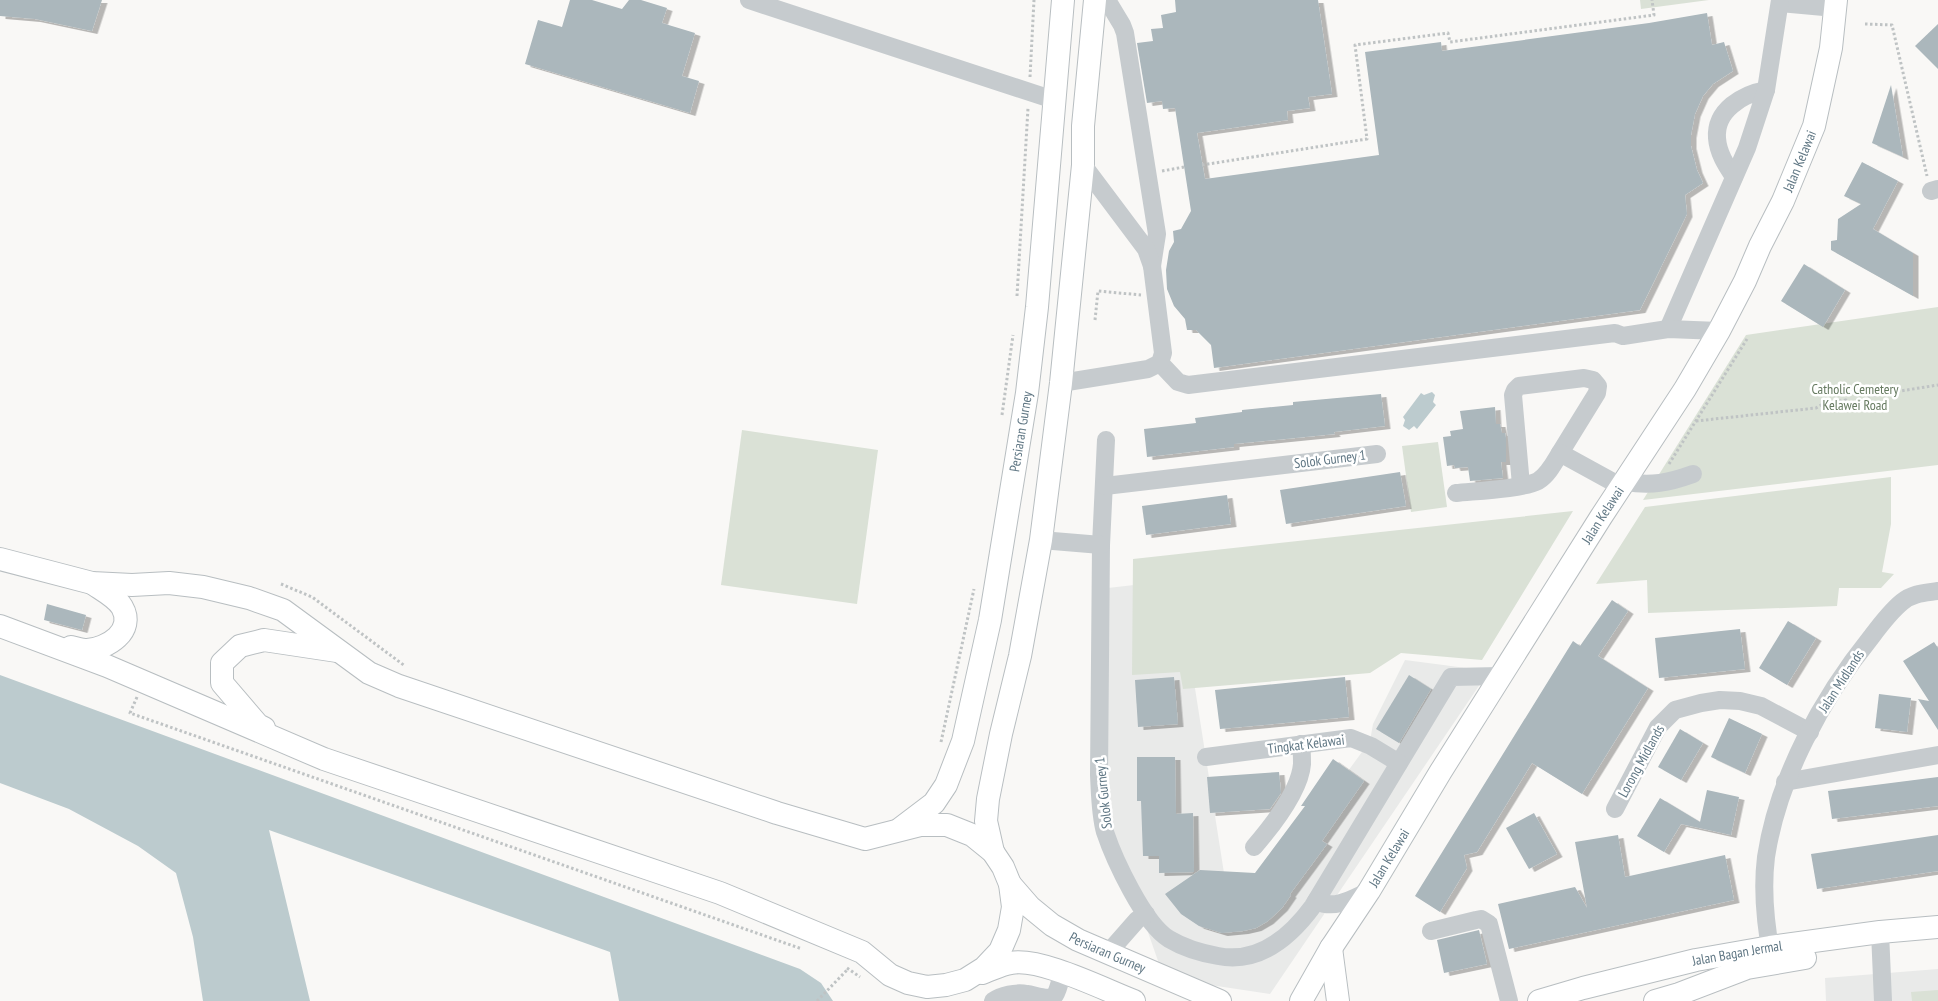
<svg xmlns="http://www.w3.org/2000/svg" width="1938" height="1001" viewBox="0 0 1938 1001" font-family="'PT Sans Narrow',sans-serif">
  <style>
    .built { fill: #e9eae9 }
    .green { fill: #dae1d6 }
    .water { fill: #bccbce }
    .building { fill: #abb7bc; filter: url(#shadow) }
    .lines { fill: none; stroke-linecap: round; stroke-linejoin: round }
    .major-casing { stroke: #b8bec1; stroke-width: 24 }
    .path { stroke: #bfc3c4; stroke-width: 3; stroke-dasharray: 2.5 2.5; stroke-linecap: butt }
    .minor { stroke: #c6cbce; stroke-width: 18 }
    .major { stroke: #fff; stroke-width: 22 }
    .labels { text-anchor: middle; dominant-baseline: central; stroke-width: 5; stroke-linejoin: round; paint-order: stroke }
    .street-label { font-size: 14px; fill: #607784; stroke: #fff }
    .park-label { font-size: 14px; fill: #667a60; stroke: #fff }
  </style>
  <defs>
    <filter id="shadow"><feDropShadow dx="5.5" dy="3" stdDeviation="0" flood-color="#0004"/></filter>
  </defs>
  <rect width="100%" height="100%" fill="#f9f8f6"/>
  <g class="built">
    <path d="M1178,580L1224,873L1264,886L1370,741L1373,724L1405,660L1489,671L1270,994L1164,978L1109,821L1099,589Z"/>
    <path d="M1938,969V1001H1826L1825,978Z"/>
  </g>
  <g class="green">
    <path d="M1640,0H1709L1641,9Z"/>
    <path d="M1938,307V465L1643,500L1746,335Z"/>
    <path d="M742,430L878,450L857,604L721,585Z"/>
    <path d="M1438,442L1447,507L1411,512L1402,446Z"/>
    <path d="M1891,477V524L1882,572L1894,574L1881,588H1839L1837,606L1648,613L1647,580L1596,584L1645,507Z"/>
    <path d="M1573,511L1482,660L1401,653L1370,673L1183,689L1180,672L1132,675L1133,559Z"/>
    <path d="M1938,990V1001H1912L1911,992Z"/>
  </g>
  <g class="water">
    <path d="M1432,392L1435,395L1433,402L1436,405L1417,429L1414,426L1409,430L1403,426L1405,420L1403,417L1421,393L1424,395Z"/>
    <path d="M0,675L800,969L821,983L833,1001H619L610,952L269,830L310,1001H203L193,937L176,873L138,846L69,809L0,783Z"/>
  </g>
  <g class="building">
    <path d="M0,0H102L92,31L35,19L0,16Z"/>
    <path d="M570,0H592L622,9L629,0H641L667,8L662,23L695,33L682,76L699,81L690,113L525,64L538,20L562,27Z"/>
    <path d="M1175,0H1318L1332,94L1308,97L1310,108L1287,111L1288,120L1197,133L1205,179L1379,155L1365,52L1441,42L1442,51L1649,23L1707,13L1712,45L1724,42L1733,71L1713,84L1703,96L1695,114L1691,135V146L1697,170L1703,183L1685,195L1687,214L1640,310L1214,368L1211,345L1196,330H1187L1185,319L1174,306L1167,289L1166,270L1169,251L1174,242L1173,231L1181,229L1191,211L1175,108L1163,109L1162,101L1147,103L1137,43L1153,41L1151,29L1163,28L1161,15L1176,12Z"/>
    <path d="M1938,24V69L1915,46Z"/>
    <path d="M1891,85L1903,157L1872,143Z"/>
    <path d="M1862,162L1898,181L1873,229L1913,253V296L1831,250V241L1837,240L1838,219L1861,204L1844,196Z"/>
    <path d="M1804,264L1845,290L1823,327L1781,301Z"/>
    <path d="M1381,394L1385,426L1334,432L1335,434L1234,444V447L1147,457L1144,429L1196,423L1195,418L1242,412V410L1293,405V402Z"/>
    <path d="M1495,407L1496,424H1500L1502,433H1505L1506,438V462H1501L1503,478L1470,481L1468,467L1455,468L1454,465L1447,466L1443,437L1451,436L1450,431L1463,429L1460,411Z"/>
    <path d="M1400,472L1406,506L1286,524L1280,490Z"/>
    <path d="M1227,495L1231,524L1146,535L1142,506Z"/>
    <path d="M1612,600L1628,611L1598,656L1648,688L1582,794L1532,763L1477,852L1464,855L1467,868L1440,912L1415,896L1573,641L1580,646Z"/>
    <path d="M47,604L86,615L82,630L44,620Z"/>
    <path d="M1788,621L1816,638L1787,685L1759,668Z"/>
    <path d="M1740,629L1745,669L1659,678L1655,638Z"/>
    <path d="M1934,642L1938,648V730L1918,699L1929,701L1903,661Z"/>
    <path d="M1409,675L1431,689L1399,743L1376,729Z"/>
    <path d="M1174,677L1178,724L1138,727L1135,680Z"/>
    <path d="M1345,677L1349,717L1220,729L1215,690Z"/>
    <path d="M1879,694L1911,698L1907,732L1875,728Z"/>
    <path d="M1729,718L1762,734L1745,773L1711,757Z"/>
    <path d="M1680,729L1703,743L1681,780L1658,767Z"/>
    <path d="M1137,757H1175L1176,814L1193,813L1194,872L1159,873V856H1143L1141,801H1137Z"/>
    <path d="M1333,759L1364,781L1322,841L1327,844L1290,894L1291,895L1282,908L1268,921L1256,928L1243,931L1222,933L1199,926L1181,914L1165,894L1200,870L1255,873L1305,806H1301Z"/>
    <path d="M1279,772L1281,793L1270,809L1210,813L1207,777Z"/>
    <path d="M1938,777V806L1832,819L1828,791Z"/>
    <path d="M1707,790L1739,797L1731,835L1681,824L1664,852L1637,836L1660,798L1700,822Z"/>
    <path d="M1534,813L1557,854L1529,869L1506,828Z"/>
    <path d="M1618,835L1625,877L1725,855L1734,900L1509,949L1498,904L1575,887L1587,908L1575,842Z"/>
    <path d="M1938,835V871L1817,889L1811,854Z"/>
    <path d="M1479,930L1487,964L1444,973L1437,940Z"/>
  </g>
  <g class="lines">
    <g class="major-casing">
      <g id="major">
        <path d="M0,559L92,583L132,585L169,583L203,587L249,598L283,610L369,673L399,686L777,813L865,839L920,825H947L972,835L993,852L1003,867L1010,884L1013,907L1009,930L1000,951L984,968L965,980L946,985L927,987L908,983L890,975L862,952L720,893L324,759L107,666L0,626"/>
        <path d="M71,647C76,648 82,650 87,650C107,649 136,631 122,607C116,597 102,590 92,583"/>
        <path d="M264,728L258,725L222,683V663L240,646L264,640L337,651"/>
        <path id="s1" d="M901,828L934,803L946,785L963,741L990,620L1027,393L1037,307L1063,0"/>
        <path d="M993,852L986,821L988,799L1001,734L1020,656L1041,540L1061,383L1083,165V126L1095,0"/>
        <path id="s2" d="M1010,884L1030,907L1052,925L1078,940L1220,1001"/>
        <path d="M1331,948L1338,1001"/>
        <path d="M982,973C991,970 1002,964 1011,963C1040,957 1105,990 1134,1001"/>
        <path id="s3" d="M1301,1001L1331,948L1369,891L1441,771L1601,517L1685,389L1719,331L1745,281L1760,246L1783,201L1814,126L1831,48L1836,0"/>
        <path id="s4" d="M1539,1001L1583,988L1696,960L1770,947L1880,932L1938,927"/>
        <path d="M1655,1001L1679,994L1747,968L1805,958"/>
      </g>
    </g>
    <g class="path">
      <path d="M1865,24L1892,25L1927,176"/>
      <path d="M1030,77L1034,0"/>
      <path d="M1202,165L1367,139L1355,45L1448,33L1450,42L1654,15L1652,0"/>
      <path d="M1162,171L1184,167"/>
      <path d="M1017,296L1028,108"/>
      <path d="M1095,320L1098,291L1141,295"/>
      <path d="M1002,415L1013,335"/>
      <path d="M1696,421L1816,408L1823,404L1846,400L1851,406L1861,404L1869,396L1938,385"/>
      <path d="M1669,464L1747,339"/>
      <path d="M281,584L312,597L405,666"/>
      <path d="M137,697L130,713L802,949"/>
      <path d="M941,742L974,589"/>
      <path d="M847,968L860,977"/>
      <path d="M817,1001L848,969"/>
    </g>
    <g class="minor">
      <path d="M749,0L1054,100"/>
      <path d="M1107,0L1122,25L1125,33L1157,234L1152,266"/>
      <path d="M1780,3L1835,8"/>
      <path d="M1734,177C1726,165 1718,153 1717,138C1715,110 1743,94 1766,90"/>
      <path d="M1931,191L1938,189"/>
      <path d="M1668,329L1747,148L1766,90L1780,0"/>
      <path d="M1160,363L1178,382L1188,385L1615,333L1623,336L1668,329L1719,331"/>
      <path d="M1061,383L1148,369L1160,363L1163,353L1152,266L1146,249L1083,165"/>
      <path d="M1106,440L1101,545L1099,775C1100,793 1100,814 1105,832C1114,859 1144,924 1169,939C1184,948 1201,953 1218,956C1259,964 1291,936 1313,906L1451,677L1500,676"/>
      <path d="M1625,482C1652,486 1668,483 1693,474"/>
      <path d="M1521,485L1513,395L1515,390L1519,386L1584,378L1593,380L1598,386L1597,393L1560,453"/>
      <path d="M1105,486L1377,454"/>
      <path d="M1456,493C1474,491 1523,489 1538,481C1548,475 1554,463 1560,453L1622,487"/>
      <path d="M1041,540L1101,545"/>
      <path d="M1206,757L1351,738L1371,746L1399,763"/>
      <path d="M1785,782L1938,755"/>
      <path d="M1615,809L1658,727L1675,710L1701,703L1720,700L1740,701L1761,706L1810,732"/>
      <path d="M1254,847C1272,826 1300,791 1302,764C1302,757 1302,750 1301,744"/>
      <path d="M1316,901C1335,910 1352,899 1369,891"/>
      <path d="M1431,931L1476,920L1481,919L1489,924L1509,1001"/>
      <path d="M1880,932L1883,1001"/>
      <path d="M1108,953L1137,920L1146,914"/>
      <path d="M1772,959C1766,928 1762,889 1766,857C1778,778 1822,698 1872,636C1881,624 1891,611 1902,602C1913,593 1925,593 1938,591"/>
      <path d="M993,1001C1001,995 1016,992 1027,994C1035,995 1049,1001 1055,995C1059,989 1060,980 1062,973"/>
    </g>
    <use href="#major" class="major"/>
  </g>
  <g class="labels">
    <g class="street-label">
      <text stroke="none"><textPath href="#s3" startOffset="978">Jalan Kelawai</textPath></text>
      <text stroke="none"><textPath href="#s1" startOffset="425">Persiaran Gurney</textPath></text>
      <text transform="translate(1330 459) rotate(-7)">Solok Gurney 1</text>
      <text stroke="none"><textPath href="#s3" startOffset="572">Jalan Kelawai</textPath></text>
      <text transform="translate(1841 681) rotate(-57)">Jalan Midlands</text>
      <text transform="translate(1306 744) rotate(-7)">Tingkat Kelawai</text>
      <text transform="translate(1641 761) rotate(-61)">Lorong Midlands</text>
      <text transform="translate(1103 793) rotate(-96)">Solok Gurney 1</text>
      <text stroke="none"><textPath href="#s3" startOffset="168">Jalan Kelawai</textPath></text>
      <text stroke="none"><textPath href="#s2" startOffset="121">Persiaran Gurney</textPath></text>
      <text stroke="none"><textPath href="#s4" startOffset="204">Jalan Bagan Jermal</textPath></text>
    </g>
    <g class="park-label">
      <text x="1855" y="389">Catholic Cemetery<tspan x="1855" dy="16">Kelawei Road</tspan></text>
    </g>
  </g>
</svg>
